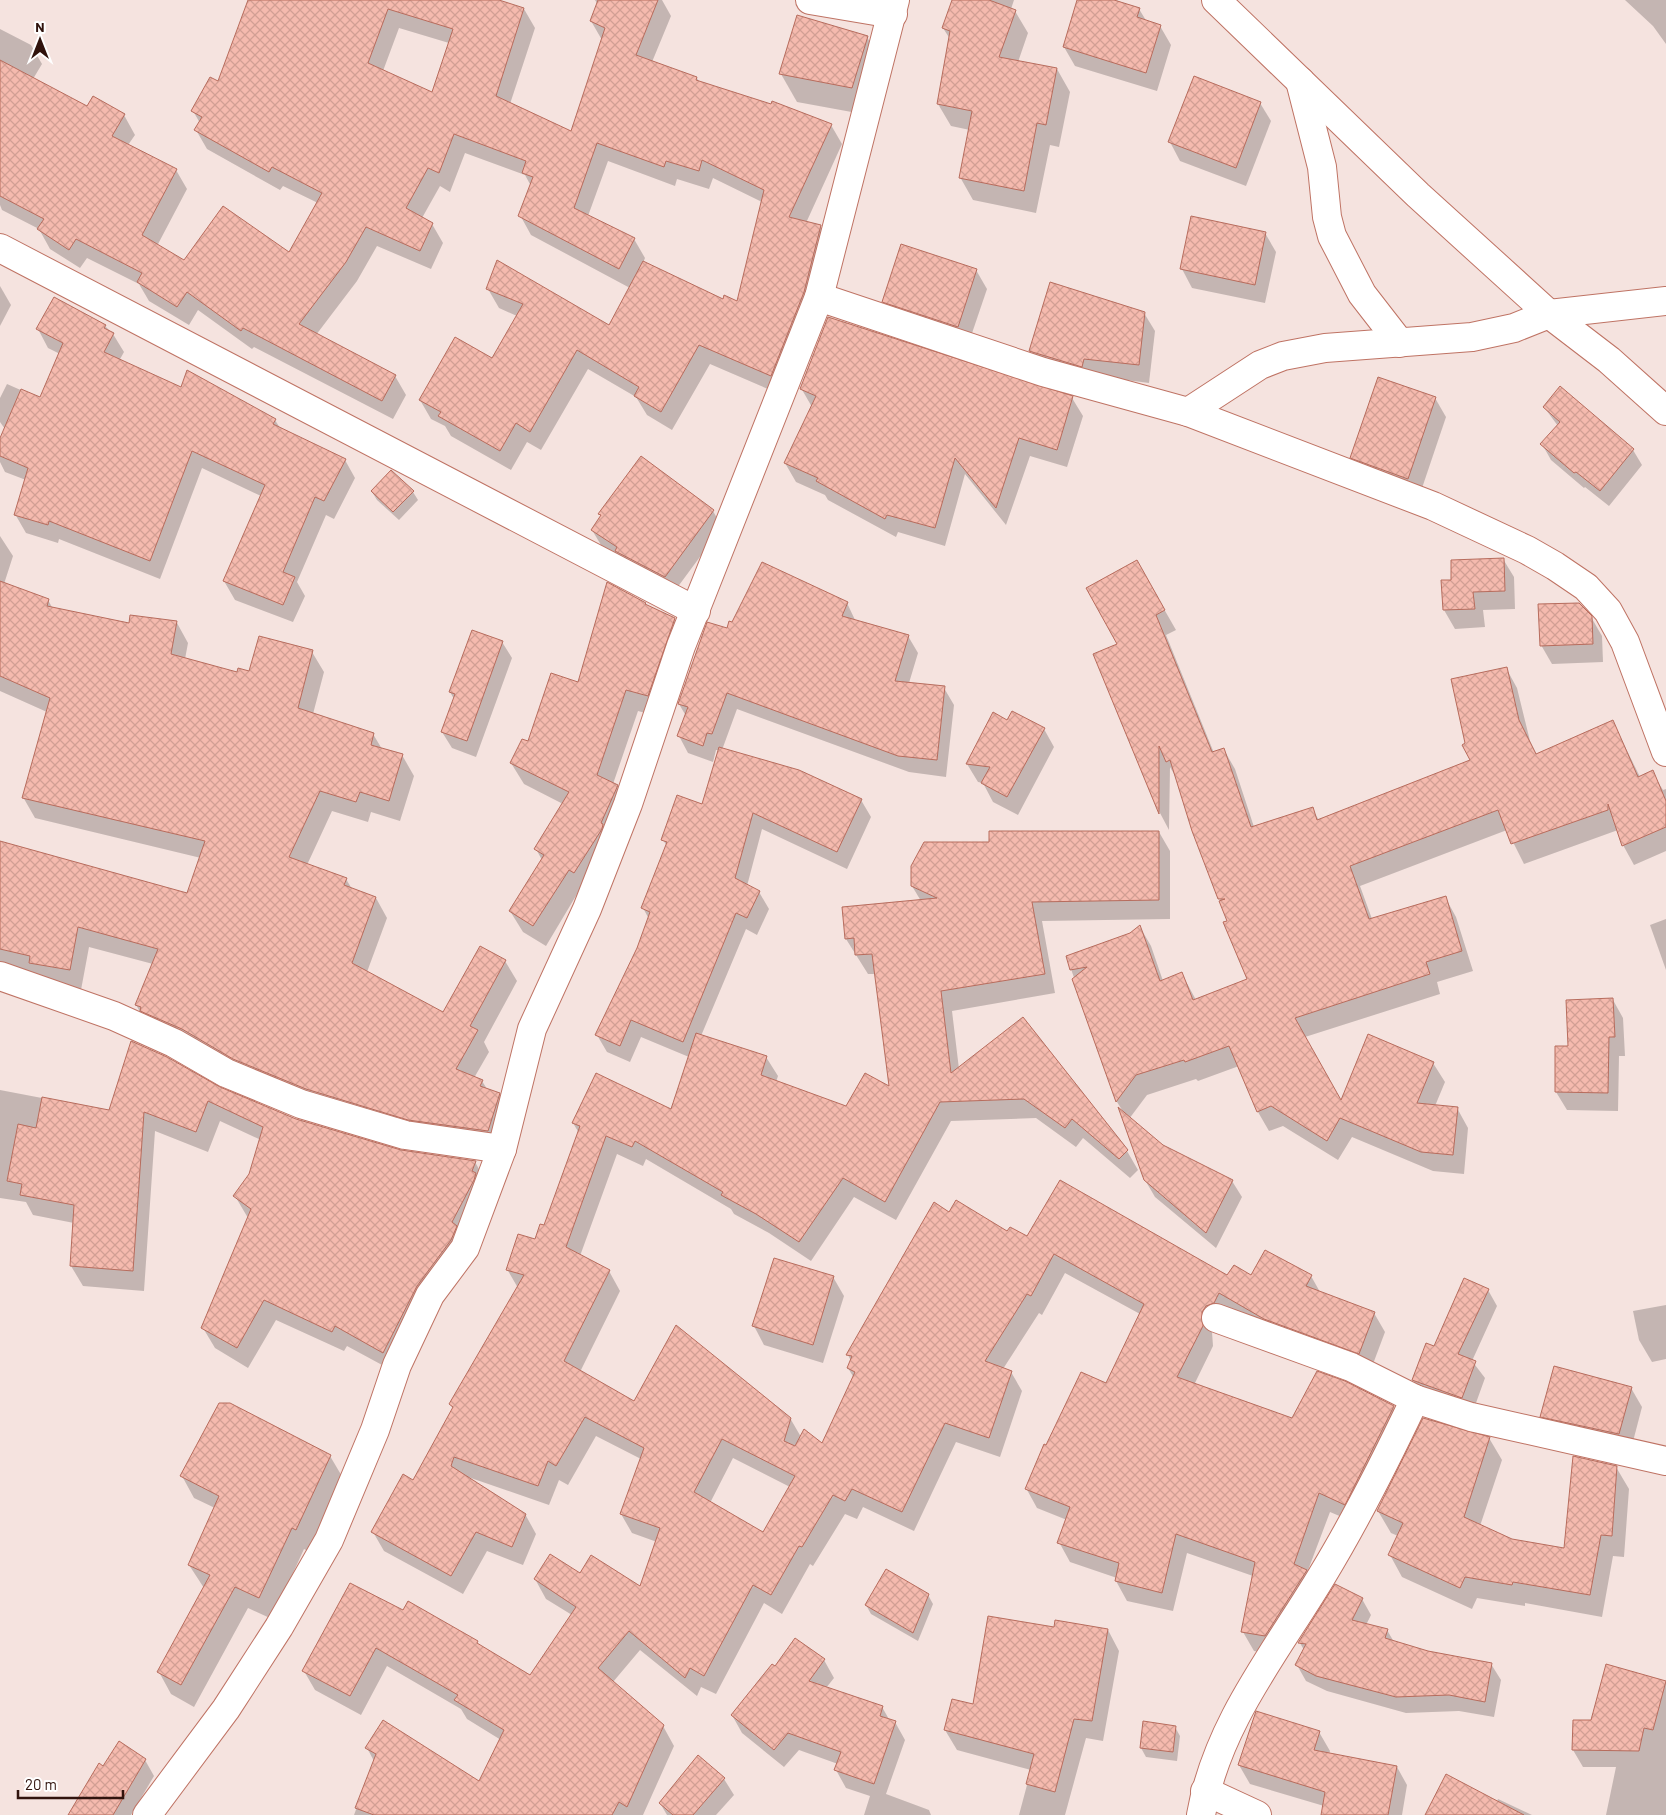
<svg xmlns="http://www.w3.org/2000/svg" width="1666" height="1815" viewBox="0 0 1666 1815" font-family="Barlow,sans-serif">
  <style>
    .shadow { fill: #0003; fill-rule: evenodd }
    .building { fill: url(#building-cross-hatch); stroke: #b76c5d; fill-rule: evenodd }
    .lines { fill: none; stroke-linecap: round; stroke-linejoin: round }
    .street-casing { stroke: #bf7364; stroke-width: 30 }
    .street { stroke: #fff; stroke-width: 28 }
  </style>
  <defs>
    <pattern id="building-cross-hatch" width="8" height="8" patternUnits="userSpaceOnUse" patternTransform="scale(1.25)"><rect width="8" height="8" fill="#f5baae"/><path d="M0 0l8 8M0 8l8-8" fill="none" stroke="#d29f94"/></pattern>
  </defs>
  <rect width="100%" height="100%" fill="#f5e3df"/>
  <g class="shadow">
    <path d="M249,0H495L524,9L535,28L510,104L572,133L602,40L591,21L598,5L595,0H662L671,16L652,62L697,78L699,82L831,125L842,144L806,223L820,226L832,246L782,395L710,364L672,430L647,415L636,397L588,369L541,450L527,442L511,470L451,436L445,426L431,419L420,400L492,359L517,316L499,308L488,289L609,327L630,288L531,235L520,215L531,186L525,175L465,153L450,192L440,186L422,218L432,224L443,243L431,269L377,246L357,281L316,335L395,376L406,395L393,419L254,347L252,349L198,310L189,325L149,301L139,284L87,258L80,268L50,249L39,229L2,210L0,205V29L31,45L42,64L33,79L87,107L124,115L135,135L128,145L176,170L187,189L157,246L185,262L290,254L318,203L283,186L280,190L207,149L196,130L200,123L193,111L218,83ZM399,28L449,43L433,94L383,71ZM608,161L675,186L677,179L709,189L713,178L762,202L738,303L723,300L643,263L645,258L634,239L588,216Z"/>
    <path d="M953,0H1014L1011,9L1015,11L1028,33L1018,62L1057,69L1070,92L1059,147L1050,145L1036,213L973,200L960,177L970,130L951,126L938,104L950,39L943,28Z"/>
    <path d="M1078,0H1116L1139,9L1147,22L1160,26L1171,45L1157,91L1075,66L1064,47Z"/>
    <path d="M1625,0H1666V44L1653,26Z"/>
    <path d="M867,37L883,65L868,115L797,102L781,74Z"/>
    <path d="M1260,103L1271,121L1246,186L1180,161L1170,142Z"/>
    <path d="M1265,233L1276,252L1265,303L1192,288L1182,269Z"/>
    <path d="M976,270L987,289L968,345L894,320L884,302Z"/>
    <path d="M0,286L11,305L0,326Z"/>
    <path d="M1144,313L1155,331L1149,383L1041,369L1031,351Z"/>
    <path d="M105,326L113,334L124,352L119,361L182,389L275,420L280,428L345,460L355,478L334,519L326,515L297,582L305,596L293,622L235,600L224,581L261,496L202,468L160,579L59,539L58,543L26,533L15,514L26,480L5,472L0,462V441L5,429L0,422V398L7,384L41,399L60,354L48,348L38,329Z"/>
    <path d="M801,388L1072,398L1083,416L1067,467L1030,456L1006,525L965,474L945,546L898,532L896,537L828,500L825,495L796,482L785,463L812,407Z"/>
    <path d="M1435,398L1446,417L1419,497L1363,476L1352,457Z"/>
    <path d="M1544,407L1633,450L1642,465L1609,506L1585,487L1584,488L1551,460L1542,444L1558,426Z"/>
    <path d="M641,458L713,511L722,527L674,592L601,545L592,530L601,516L600,514Z"/>
    <path d="M372,492H413L418,500L399,520L377,500Z"/>
    <path d="M0,536L13,556L4,584L48,600L53,609L130,624L177,623L188,643L185,659L238,674L250,673L312,652L324,672L313,714L373,734L382,749L402,755L414,776L400,821L371,812L368,822L332,811L307,865L346,879L352,889L376,898L387,918L367,972L444,1014L505,961L517,981L484,1042L489,1052L474,1078L482,1081L487,1089L499,1094L511,1114L499,1151L319,1109L148,1025L136,1005L153,964L89,947L81,990L5,977L0,988V842L188,894L201,858L35,818L23,797L47,712L0,691Z"/>
    <path d="M1503,559L1514,577L1515,609L1483,610L1485,627L1455,629L1444,610L1442,581H1453Z"/>
    <path d="M1137,562L1176,630L1166,635L1214,753L1224,750L1235,769L1254,827L1312,809L1319,820L1472,760L1506,668L1517,688L1530,741L1537,755L1613,722L1640,777L1652,772L1663,790L1666,789V851L1634,865L1623,845L1618,830L1524,864L1507,830L1360,886L1372,919L1445,897L1456,917L1473,971L1437,982L1440,994L1305,1037L1341,1102L1433,1063L1445,1082L1435,1106L1457,1108L1468,1128L1464,1174L1433,1171L1352,1137L1338,1160L1283,1126L1269,1131L1258,1112L1239,1066L1198,1081L1196,1079L1147,1095L1129,1119L1162,1146L1232,1181L1242,1197L1216,1248L1155,1197L1145,1180L1124,1113L1117,1102L1071,969L1140,927L1151,946L1163,981L1182,974L1196,1000L1249,980L1178,781L1170,767L1169,830L1160,813L1095,655L1119,645Z"/>
    <path d="M847,603L856,622L908,636L918,653L909,683L944,688L954,705L946,777L909,772L737,709L722,750L861,800L871,817L847,869L762,829L747,886L759,892L769,909L757,935L746,929L701,1036L766,1057L778,1076L776,1082L846,1108L890,1089L876,974H868L846,939L921,901L912,886L991,843L1159,832L1170,851V919L1042,921L1055,993L952,1011L959,1069L1023,1019L1127,1151L1138,1170L1130,1178L1083,1138L1076,1147L1036,1118L951,1121L896,1220L854,1197L811,1261L769,1233L734,1214L731,1209L646,1159L643,1166L617,1154L580,1256L609,1271L620,1291L580,1372L634,1403L790,1418L801,1437L822,1445L854,1378L848,1368L851,1361L848,1355L950,1213L1028,1238L1227,1277L1311,1276L1320,1292L1374,1313L1385,1332L1370,1372L1217,1325L1212,1332L1213,1346L1194,1385L1293,1420L1393,1407L1405,1427L1356,1523L1330,1512L1276,1655L1254,1651L1243,1632L1253,1576L1187,1553L1173,1611L1127,1601L1116,1581L1117,1578L1070,1562L1059,1542L1067,1520L1037,1508L1026,1488L1047,1446L1107,1385L1140,1314L1065,1273L1042,1315L1039,1313L1003,1369L1011,1372L1022,1391L1000,1457L956,1442L914,1531L863,1507L857,1519L845,1514L813,1566L810,1564L782,1614L764,1603L716,1694L701,1687L697,1696L640,1650L613,1682L663,1726L674,1746L643,1815H354L374,1761L367,1748L479,1783L501,1740L467,1719L461,1709L387,1666L361,1715L315,1690L304,1671L403,1612L477,1642L479,1646L530,1677L572,1615L546,1599L535,1579L581,1575L640,1588L657,1542L632,1533L621,1514L641,1459L596,1436L568,1485L559,1480L549,1505L468,1477L525,1514L536,1534L523,1565L487,1551L463,1594L384,1551L373,1532L414,1481L453,1409L450,1404L518,1288L507,1269L536,1241L545,1227L579,1133L573,1123L672,1110L689,1057L641,1037L630,1062L607,1052L597,1035L638,949L649,919L643,908L667,846L663,840L703,806L720,750H716L713,762L688,753L679,736L686,716L679,704L728,629ZM733,1458L790,1487L763,1533L710,1503Z"/>
    <path d="M645,604L647,607L674,619L687,640L660,717L638,711L613,784L617,786L629,807L546,946L523,932L510,911L542,860L536,849L563,804L524,784L511,763Z"/>
    <path d="M1591,617L1602,636L1603,662L1552,664L1541,645Z"/>
    <path d="M502,642L512,658L476,757L452,748L442,732L454,699L450,692Z"/>
    <path d="M1008,721L1044,729L1054,747L1018,815L993,802L983,783L978,782L967,764Z"/>
    <path d="M1666,919V970L1650,925Z"/>
    <path d="M1613,1000L1623,1018L1625,1056H1619L1618,1111L1567,1110L1556,1092L1569,1048Z"/>
    <path d="M219,1089L296,1120L400,1151L475,1162L487,1183L395,1372L347,1346L344,1351L276,1320L248,1368L215,1348L203,1328L248,1218L235,1196L250,1175L261,1140L220,1121L208,1152L155,1131L144,1291L83,1286L71,1266L74,1223L33,1215L26,1202L0,1198V1090L110,1111Z"/>
    <path d="M833,1277L844,1296L823,1363L764,1345L754,1326Z"/>
    <path d="M1488,1290L1497,1306L1472,1361L1485,1378L1472,1414L1423,1397L1413,1380L1435,1347Z"/>
    <path d="M1666,1305V1359L1652,1362L1639,1340L1633,1311Z"/>
    <path d="M1631,1388L1642,1407L1630,1453L1552,1435L1541,1416Z"/>
    <path d="M1489,1438L1502,1460L1480,1526L1512,1540L1565,1550L1616,1467L1629,1489L1624,1557L1613,1556L1602,1617L1525,1603V1606L1477,1598L1472,1609L1402,1577L1390,1555L1398,1536L1391,1533L1378,1511Z"/>
    <path d="M330,1456L343,1478L308,1551L304,1549L272,1619L248,1608L194,1707L171,1694L159,1672L204,1588L189,1565L215,1508L194,1498L182,1476Z"/>
    <path d="M928,1595L933,1604L918,1641L871,1614L866,1605Z"/>
    <path d="M1362,1599L1371,1615L1366,1625L1387,1630L1394,1642L1428,1653L1491,1664L1501,1680L1494,1717L1459,1711L1406,1713L1327,1691L1306,1681L1297,1665L1304,1650L1300,1643Z"/>
    <path d="M1055,1628L1108,1630L1119,1651L1103,1741L1086,1738L1065,1815H1019L1031,1770L957,1750L945,1730L974,1706Z"/>
    <path d="M824,1660L834,1678L826,1688L882,1707L890,1721L895,1722L905,1740L886,1794L929,1810L931,1815H864L870,1796L846,1788L836,1770L838,1764L799,1750L784,1767L742,1733L732,1715L775,1668Z"/>
    <path d="M1607,1666L1666,1682V1815H1606L1616,1767H1583L1573,1750L1592,1721Z"/>
    <path d="M1175,1727L1180,1736L1177,1761L1146,1757L1141,1748Z"/>
    <path d="M1319,1732L1330,1751L1329,1754L1397,1767L1407,1785L1402,1815H1323L1324,1806L1250,1784L1239,1765Z"/>
    <path d="M698,1757L724,1779L734,1795L716,1815H667L660,1803Z"/>
    <path d="M145,1760L154,1776L131,1815H77L103,1767Z"/>
    <path d="M1498,1799L1532,1815H1427L1497,1802Z"/>
  </g>
  <g class="building">
    <path d="M248,0H499L524,8L496,96L571,131L605,28L590,21L598,0H658L636,55L697,77L696,80L771,104L772,101L832,124L789,217L821,225L804,292L771,376L699,345L661,412L634,396L639,387L577,350L530,432L516,423L500,451L438,416L441,412L419,400L455,337L492,358L523,304L486,289L497,260L609,325L643,261L723,299L724,295L737,301L764,190L702,160L699,171L666,161L664,167L597,143L574,208L635,238L619,269L518,216L533,177L522,173L526,161L454,134L439,173L428,168L406,208L433,223L420,251L366,227L346,262L299,324L396,375L382,401L243,328L241,331L187,292L177,307L137,282L142,273L76,239L69,250L37,229L44,219L0,196V60L87,106L93,96L125,114L112,136L177,169L142,235L184,260L223,206L289,252L322,193L272,167L269,172L194,130L202,117L191,111L210,77L218,81ZM388,9L453,29L432,92L368,63Z"/>
    <path d="M952,0H989L1016,10L999,57L1057,68L1046,125L1037,123L1024,191L959,178L972,111L937,104L950,31L942,28Z"/>
    <path d="M1077,0H1114L1140,8L1137,17L1161,25L1146,73L1063,47Z"/>
    <path d="M797,15L868,36L852,88L779,74Z"/>
    <path d="M1194,76L1261,102L1236,168L1168,142Z"/>
    <path d="M1191,216L1266,232L1255,285L1180,269Z"/>
    <path d="M901,244L977,269L958,327L882,302Z"/>
    <path d="M1050,282L1145,312L1139,365L1084,359L1082,367L1029,351Z"/>
    <path d="M54,297L106,325L104,328L114,333L104,352L181,387L187,370L276,419L273,424L346,459L324,501L315,497L283,572L295,577L283,605L223,581L265,485L192,451L150,561L49,521L48,525L14,515L28,468L0,456V438L21,389L40,397L63,343L36,329Z"/>
    <path d="M828,317L1073,396L1057,450L1019,438L996,508L955,458L935,528L887,515L885,519L816,481L818,478L784,463L816,396L800,389Z"/>
    <path d="M1378,377L1436,397L1408,479L1350,458Z"/>
    <path d="M1560,386L1634,449L1600,491L1576,472L1574,473L1540,444L1560,422L1543,407Z"/>
    <path d="M641,456L714,510L665,577L615,551L617,547L591,530L601,515L598,514Z"/>
    <path d="M391,470L414,491L393,512L371,491Z"/>
    <path d="M1504,558L1505,591L1473,592L1475,609L1443,610L1441,580H1451V560Z"/>
    <path d="M1137,560L1165,610L1156,615L1212,752L1224,748L1251,827L1313,807L1317,820L1470,760L1462,745L1465,743L1451,679L1507,667L1519,720L1536,754L1613,720L1638,777L1653,770L1666,801V827L1622,846L1608,804V810L1511,844L1498,810L1350,866L1369,919L1446,896L1462,951L1426,962L1430,974L1295,1018L1341,1100L1368,1034L1434,1062L1417,1103L1458,1107L1453,1155L1421,1152L1340,1118L1327,1141L1271,1106L1257,1112L1229,1046L1185,1062L1184,1060L1136,1075L1116,1102L1072,979L1087,967L1070,970L1066,956L1130,933L1140,925L1160,981L1182,972L1193,1000L1247,979L1223,922L1227,921L1219,901L1225,899H1218L1192,831L1170,760L1166,762L1159,746V814L1093,654L1117,644L1086,588Z"/>
    <path d="M762,562L848,602L842,616L909,635L895,681L945,686L937,760L898,756L727,693L712,734L707,733L703,746L677,736L688,707L678,704L707,622L727,628L729,621L732,622Z"/>
    <path d="M0,581L49,599L47,606L129,623L130,615L177,621L171,654L237,672L238,668L249,671L259,636L313,650L298,708L374,733L371,745L403,754L389,801L360,792L356,802L320,791L289,857L347,878L344,885L376,897L352,963L443,1012L480,946L506,960L470,1026L478,1030L456,1069L483,1080L480,1086L500,1093L488,1131L408,1120L306,1089L233,1059L182,1029L140,1011L141,1007L135,1005L158,949L78,927L70,970L29,963L30,956L0,949V841L187,893L205,841L22,798L50,698L0,676Z"/>
    <path d="M607,582L646,603L645,604L675,618L648,696L626,690L597,775L618,785L601,823L603,824L602,829L574,873L569,870L533,926L509,911L544,855L534,849L569,792L510,763L522,739L528,741L551,673L578,682Z"/>
    <path d="M1579,603L1592,616L1593,644L1540,646L1538,604Z"/>
    <path d="M472,630L503,641L467,741L441,732L455,694L449,692Z"/>
    <path d="M1012,711L1045,728L1007,797L981,783L990,767L966,764L993,712L1007,720Z"/>
    <path d="M719,747L799,770L862,799L837,852L753,813L735,878L760,891L747,918L736,913L683,1042L631,1020L620,1046L595,1035L637,948L650,912L641,908L667,842L661,840L677,795L702,804Z"/>
    <path d="M989,831H1159V900L1032,902L1045,974L941,991L951,1073L1023,1017L1128,1150L1119,1159L1072,1119L1065,1128L1024,1099L940,1102L885,1202L843,1178L799,1242L756,1214L721,1195L723,1192L635,1141L632,1147L606,1136L566,1247L610,1270L564,1361L634,1401L676,1325L791,1418L784,1441L795,1446L804,1429L822,1443L855,1372L847,1368L852,1356L846,1355L934,1202L949,1212L956,1200L1007,1231L1010,1227L1027,1236L1060,1180L1227,1275L1234,1265L1251,1275L1265,1250L1312,1275L1306,1286L1375,1312L1359,1354L1264,1319L1219,1293L1214,1303L1206,1306L1202,1312L1203,1326L1177,1377L1292,1418L1317,1371L1345,1381L1394,1406L1345,1505L1319,1493L1294,1564L1307,1570L1265,1636L1241,1632L1255,1562L1176,1534L1162,1593L1115,1581L1119,1563L1057,1543L1070,1507L1025,1489L1044,1444L1046,1445L1081,1372L1106,1383L1144,1304L1054,1254L1031,1296L1027,1294L985,1361L1012,1371L989,1438L945,1423L902,1512L852,1489L845,1501L833,1495L802,1547L799,1546L771,1595L753,1585L704,1676L690,1668L685,1678L629,1631L598,1668L664,1725L627,1807L619,1802L612,1815H374L355,1808L376,1754L365,1748L383,1720L479,1781L504,1730L454,1700L458,1695L376,1648L350,1696L302,1671L350,1583L403,1610L408,1601L478,1641L477,1643L530,1675L576,1607L534,1579L550,1554L580,1573L591,1555L640,1586L660,1528L620,1514L644,1448L585,1417L556,1466L548,1461L538,1486L454,1457L451,1466L526,1514L512,1547L476,1532L451,1576L371,1532L403,1474L413,1480L453,1407L449,1404L524,1275L506,1270L518,1234L535,1239L540,1224L544,1225L580,1126L572,1123L596,1073L671,1109L696,1033L767,1056L761,1075L846,1106L865,1073L889,1086L872,954L855,955L854,938L845,939L842,907L937,898L911,886V866L924,842H989ZM722,1439L795,1476L763,1532L694,1492Z"/>
    <path d="M1613,998L1615,1037H1609L1608,1093L1555,1092V1046H1568L1566,1000Z"/>
    <path d="M131,1041L167,1057L220,1087L296,1119L401,1150L476,1161L472,1171L476,1173L474,1180L452,1222L457,1226L451,1240L417,1286L383,1353L335,1326L332,1332L264,1300L237,1348L201,1328L251,1209L233,1196L249,1174L263,1127L208,1101L196,1132L144,1112L133,1271L70,1266L74,1205L20,1195L22,1184L7,1181L18,1124L36,1128L42,1097L109,1110Z"/>
    <path d="M1118,1107L1163,1145L1233,1180L1206,1233L1144,1180Z"/>
    <path d="M774,1258L834,1276L813,1345L752,1326Z"/>
    <path d="M1464,1278L1489,1289L1458,1354L1476,1361L1462,1398L1412,1380L1426,1343L1434,1346Z"/>
    <path d="M1554,1366L1632,1387L1619,1434L1540,1417Z"/>
    <path d="M219,1403H230L331,1455L296,1530L292,1528L259,1598L235,1587L181,1685L157,1672L210,1575L188,1565L219,1496L180,1476Z"/>
    <path d="M1423,1418L1490,1437L1464,1517L1512,1539L1564,1548L1573,1456L1617,1466L1612,1536L1601,1535L1590,1595L1513,1582L1512,1585L1465,1577L1460,1588L1388,1555L1403,1523L1377,1511Z"/>
    <path d="M886,1569L929,1594L913,1633L865,1605Z"/>
    <path d="M1335,1584L1363,1598L1352,1620L1388,1629L1385,1638L1428,1651L1492,1663L1485,1702L1449,1695L1396,1697L1316,1676L1295,1665L1306,1644L1298,1643Z"/>
    <path d="M988,1616L1054,1627L1055,1620L1108,1629L1092,1721L1074,1719L1055,1792L1026,1784L1034,1754L944,1730L952,1699L973,1704Z"/>
    <path d="M795,1638L825,1659L809,1681L883,1706L880,1716L896,1721L874,1784L834,1770L841,1752L788,1733L774,1750L731,1715L772,1664L775,1666Z"/>
    <path d="M1606,1664L1666,1681L1653,1730L1644,1728L1639,1751L1572,1750L1573,1720H1591Z"/>
    <path d="M1256,1711L1320,1731L1314,1750L1397,1766L1388,1815H1321L1325,1792L1238,1765Z"/>
    <path d="M1143,1721L1176,1726L1173,1752L1140,1748Z"/>
    <path d="M119,1741L146,1759L113,1815H68L99,1763L103,1766Z"/>
    <path d="M698,1755L725,1778L693,1815H673L659,1803Z"/>
    <path d="M1446,1774L1524,1815H1425Z"/>
  </g>
  <g class="lines">
    <g class="street-casing">
      <g id="street">
        <path d="M810,0L893,14"/>
        <path d="M1216,0L1418,195L1549,314L1609,360L1666,411"/>
        <path d="M1300,81L1322,167L1327,217L1332,236L1362,294L1400,343"/>
        <path d="M0,248L696,611"/>
        <path d="M819,297L1043,372L1188,412L1433,506L1527,550L1555,566L1586,587L1608,611L1625,642L1666,752"/>
        <path d="M1188,412L1260,365L1283,356L1325,348L1472,337L1514,328L1549,314L1666,301"/>
        <path d="M0,976L114,1016L174,1043L226,1073L301,1104L405,1135L502,1149"/>
        <path d="M1216,1318L1351,1367L1415,1399L1471,1417L1666,1461"/>
        <path d="M1205,1791L1257,1815"/>
        <path d="M147,1815L226,1709L279,1627L329,1540L375,1430L397,1365L430,1295L465,1248L502,1149L532,1029L587,909L628,804L681,646L819,297L895,0"/>
        <path d="M1201,1815C1217,1723 1277,1651 1323,1574C1357,1518 1387,1458 1415,1399"/>
      </g>
    </g>
    <use href="#street" class="street"/>
  </g>
  <g transform="translate(40 40)" stroke="#ffffff" stroke-width="4" paint-order="stroke">
  <path d="M0-4L9 19L0 12L-9 19Z" fill="#30130d"/>
  <text y="-8" font-size="14" font-weight="bold" text-anchor="middle" fill="#30130d">N</text>
  </g>
  <path d="M18 1790v8h105v-8" fill="none" stroke="#30130d" stroke-width="2.5"/>
  <text x="25" y="1790" font-size="15" fill="#30130d" stroke="#ffffff" stroke-width="4" paint-order="stroke">20 m</text>
</svg>
